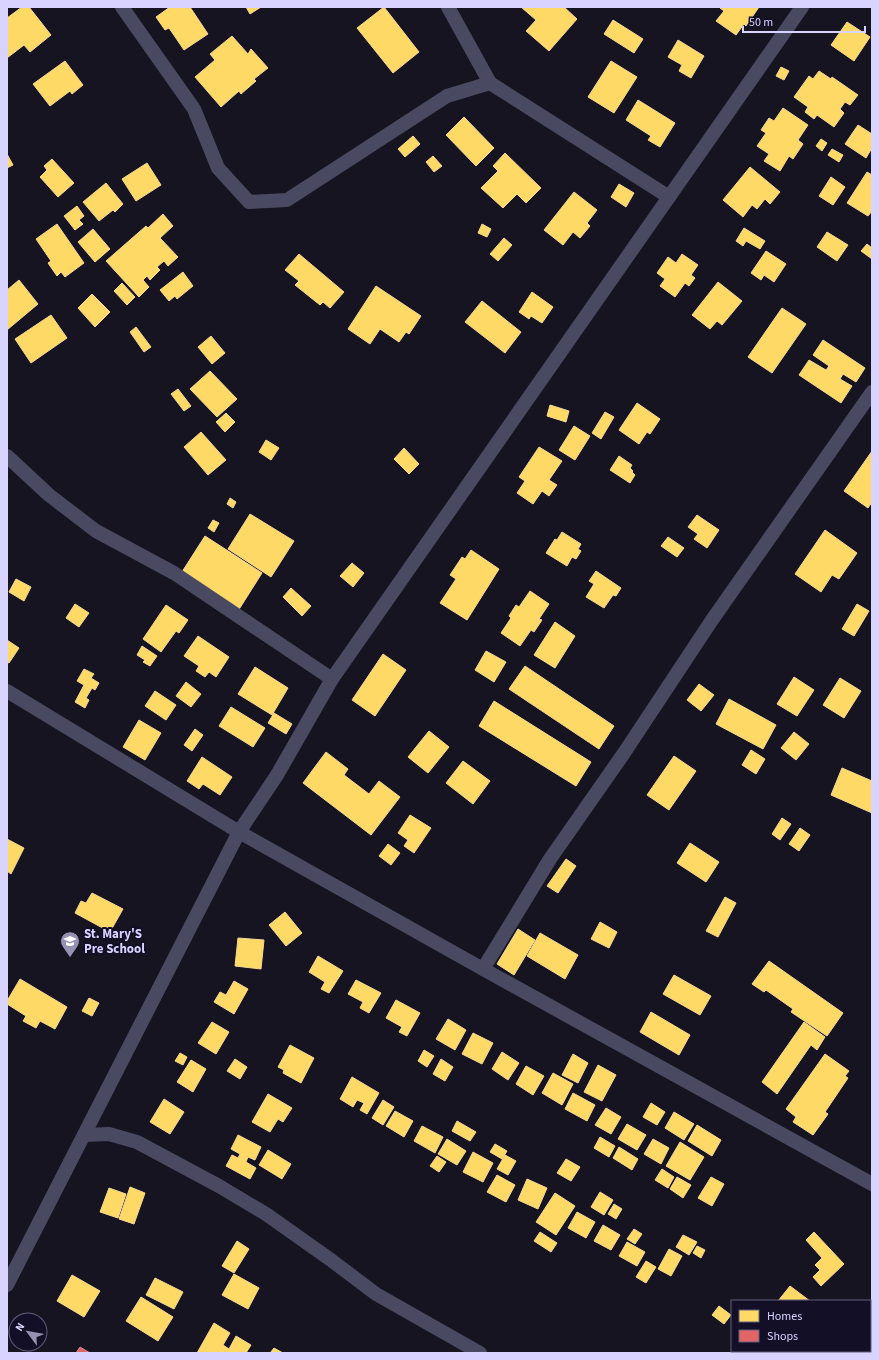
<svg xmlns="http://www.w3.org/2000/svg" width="879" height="1360" viewBox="0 0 879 1360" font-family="'Source Sans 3',sans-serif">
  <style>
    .homes { fill: #ffd966; stroke: #f4d894 }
    .shops { fill: #e06666; stroke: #de8794 }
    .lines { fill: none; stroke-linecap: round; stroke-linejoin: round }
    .minor { stroke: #4a4962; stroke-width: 14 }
    .labels { text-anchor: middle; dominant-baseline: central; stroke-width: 4; stroke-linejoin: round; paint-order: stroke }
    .poi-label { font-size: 13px; font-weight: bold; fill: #d9d4ff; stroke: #130f26; text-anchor: start }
  </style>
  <rect width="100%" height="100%" fill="#161421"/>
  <g class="homes">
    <path d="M22,7H29L51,35L30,52L24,45L7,58V18Z"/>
    <path d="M170,7H190L208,34L184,50L169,28L165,30L156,17Z"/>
    <path d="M246,7H261L250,14Z"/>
    <path d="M384,7L419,52L393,73L357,28Z"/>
    <path d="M521,7H564L577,19L549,51L526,31L536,20Z"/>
    <path d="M721,7H759L746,26L744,24L736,35L716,21L724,11L720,8Z"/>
    <path d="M613,20L643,39L634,53L604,34Z"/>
    <path d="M847,22L870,37L854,61L831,45Z"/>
    <path d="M232,36L248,54L251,49L268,68L254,79L256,81L241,94L239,91L221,107L195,77L215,60L210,54Z"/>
    <path d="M678,40L704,56L691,78L679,71L682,65L668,57Z"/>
    <path d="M65,61L83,85L72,94L70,91L50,106L33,84Z"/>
    <path d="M611,61L637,77L614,113L588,97Z"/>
    <path d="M781,67L789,71L784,80L776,76Z"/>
    <path d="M819,71L831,79L832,77L858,95L850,105L845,102L840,109L844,113L834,127L817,115L814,119L805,112L808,107L794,97L809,76L813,79Z"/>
    <path d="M638,100L675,123L660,147L648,140L651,136L626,120Z"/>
    <path d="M783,108L808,125L798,140L803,144L793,159L789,156L780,171L764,161L769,154L757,146L766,133L761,130L769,118L774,121Z"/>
    <path d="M464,117L494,148L476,166L446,135Z"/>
    <path d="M858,125L872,134V148L866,158L845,144Z"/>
    <path d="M413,136L420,144L405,157L398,149Z"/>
    <path d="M821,139L827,143L822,151L816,146Z"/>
    <path d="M832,149L843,155L839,162L828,155Z"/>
    <path d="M505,153L541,188L526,203L517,194L503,208L481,188L498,171L493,166Z"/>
    <path d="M7,154L13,165L7,168Z"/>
    <path d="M433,156L442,166L434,172L426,162Z"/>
    <path d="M52,159L74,183L58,197L40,177L47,170L44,166Z"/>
    <path d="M147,163L161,185L136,201L122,179Z"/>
    <path d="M750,167L780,192L770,204L765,199L757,209L752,205L743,217L723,200Z"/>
    <path d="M867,172L872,175V211L868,216L847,203Z"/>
    <path d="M831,177L845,187L833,205L819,196Z"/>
    <path d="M106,183L123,204L115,212L113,210L99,221L83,202Z"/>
    <path d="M619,184L634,193L626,207L611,197Z"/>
    <path d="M574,192L597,210L587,223L590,226L580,238L573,232L563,245L544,230Z"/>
    <path d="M77,206L84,216L79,220L83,224L75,230L64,216Z"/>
    <path d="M163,214L173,226L160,238L178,257L168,266L164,261L157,267L160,270L150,280L147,276L143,280L149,287L139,297L106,261L146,226L148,228Z"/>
    <path d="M57,224L84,263L65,277L61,272L57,276L48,263L51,261L36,239Z"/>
    <path d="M482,224L491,229L487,237L478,233Z"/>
    <path d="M744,228L765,241L760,249L746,241L743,246L736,241Z"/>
    <path d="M93,229L110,249L95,262L78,242Z"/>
    <path d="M827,232L848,245L837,261L817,247Z"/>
    <path d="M504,238L512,245L498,261L490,254Z"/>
    <path d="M867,244L872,248V259L861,251Z"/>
    <path d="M766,251L786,264L774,282L764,275L761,280L751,273Z"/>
    <path d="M299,254L344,292L330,308L323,302L320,305L295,285L299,281L285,270Z"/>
    <path d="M682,254L698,265L691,275L695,278L689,286L685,283L675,297L660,286L665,279L657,273L668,257L676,263Z"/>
    <path d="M183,272L193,286L177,299L175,296L169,301L160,290Z"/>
    <path d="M19,280L38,304L7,330V290Z"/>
    <path d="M718,282L742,301L722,325L717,321L710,329L692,315Z"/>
    <path d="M122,283L135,297L127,305L114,291Z"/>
    <path d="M376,286L421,316L409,334L406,332L399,342L380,329L370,344L348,329Z"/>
    <path d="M532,292L553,307L542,323L531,316L529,319L519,312Z"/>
    <path d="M92,294L110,312L95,327L78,308Z"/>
    <path d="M482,301L521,332L505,353L465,322Z"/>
    <path d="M782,308L806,324L772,373L748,357Z"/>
    <path d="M51,315L67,338L31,363L15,339Z"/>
    <path d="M136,327L151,347L144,352L130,332Z"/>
    <path d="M211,336L225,353L212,364L198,347Z"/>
    <path d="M823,340L865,368L856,382L843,374L840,379L852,386L841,403L799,375L809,360L826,370L829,366L813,355Z"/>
    <path d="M210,371L237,399L217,417L190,389Z"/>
    <path d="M178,389L191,406L184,411L171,394Z"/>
    <path d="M637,403L660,419L650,434L647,432L639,444L619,430Z"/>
    <path d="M550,405L569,411L566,422L547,416Z"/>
    <path d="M605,412L614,417L601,439L592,433Z"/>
    <path d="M226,413L235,422L225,432L216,422Z"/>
    <path d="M574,426L590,436L575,460L559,450Z"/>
    <path d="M201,432L226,460L208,475L184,447Z"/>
    <path d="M266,440L279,448L271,460L259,452Z"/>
    <path d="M539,447L562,461L549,480L557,485L549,496L542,491L533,504L517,493L525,481L519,477Z"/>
    <path d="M404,448L419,464L409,474L394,459Z"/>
    <path d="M872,451V502L868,508L844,491Z"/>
    <path d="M619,456L632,465L630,468L633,471L632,472L635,475L630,483L610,470Z"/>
    <path d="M230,498L236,502L233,508L227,504Z"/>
    <path d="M250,514L294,541L271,577L228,549Z"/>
    <path d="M697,515L719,530L707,548L694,539L698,534L688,527Z"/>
    <path d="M213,520L219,523L214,532L208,528Z"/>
    <path d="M825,530L857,553L839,579L832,575L821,592L795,574Z"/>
    <path d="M562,532L581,544L578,549L581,551L576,559L572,557L567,566L546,553L555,539L557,540Z"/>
    <path d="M205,536L262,573L238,611L180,575Z"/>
    <path d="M668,537L684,548L677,557L661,546Z"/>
    <path d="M471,550L499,569L467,620L440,603L456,579L450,575L462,557L465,559Z"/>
    <path d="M352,563L364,573L353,587L340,576Z"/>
    <path d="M596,571L621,588L616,596L613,595L604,608L586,597L594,584L589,581Z"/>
    <path d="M16,579L31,587L24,601L9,592Z"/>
    <path d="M291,588L311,606L302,616L283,597Z"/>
    <path d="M530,591L549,604L539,619L542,620L534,632L531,630L520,646L501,633L511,618L509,616L516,605L519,607Z"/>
    <path d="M75,604L89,613L79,627L66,618Z"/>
    <path d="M857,604L869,611L854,636L842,629Z"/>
    <path d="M166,605L188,620L179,633L176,631L161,652L143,639Z"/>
    <path d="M555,622L575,636L555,668L534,655Z"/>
    <path d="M198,636L229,657L216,677L209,672L205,677L196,671L199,666L184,656Z"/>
    <path d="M7,640L19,648L9,663L7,662Z"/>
    <path d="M142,646L157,656L150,666L143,662L145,660L137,655Z"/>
    <path d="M486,651L506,662L494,682L475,670Z"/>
    <path d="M383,654L406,670L375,716L352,700Z"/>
    <path d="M525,666L614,726L599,749L509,689Z"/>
    <path d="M255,667L288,688L272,715L238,694Z"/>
    <path d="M84,669L94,674L91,678L99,683L95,690L92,688L86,698L89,700L85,708L75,702L84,685L77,681Z"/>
    <path d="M794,677L814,690L797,716L777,704Z"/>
    <path d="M840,678L861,691L844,718L823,705Z"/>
    <path d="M186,682L201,694L191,707L176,696Z"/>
    <path d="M699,684L714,695L701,711L687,700Z"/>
    <path d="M155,691L176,705L166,720L145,706Z"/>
    <path d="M729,699L776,725L763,749L716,724Z"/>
    <path d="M494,701L591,762L576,786L479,726Z"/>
    <path d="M231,707L265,728L253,747L219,726Z"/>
    <path d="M274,713L292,724L286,734L268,723Z"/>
    <path d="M139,720L161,733L145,760L123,747Z"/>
    <path d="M195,729L203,735L192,751L184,745Z"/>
    <path d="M429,731L449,747L428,773L408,757Z"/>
    <path d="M794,732L809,744L796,760L781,748Z"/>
    <path d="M751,750L765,759L756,774L742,765Z"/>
    <path d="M326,752L348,769L344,775L369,794L379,781L400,797L371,835L303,783Z"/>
    <path d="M674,756L696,771L669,810L647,795Z"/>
    <path d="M202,757L232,777L220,795L203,784L199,789L187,781Z"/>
    <path d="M463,761L490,781L473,804L446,783Z"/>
    <path d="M842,768L872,781V813L831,795Z"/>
    <path d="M410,815L431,828L414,853L404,846L408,840L398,833Z"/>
    <path d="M782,818L791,824L780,840L772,834Z"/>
    <path d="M800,828L810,835L799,851L789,844Z"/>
    <path d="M7,839L24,848L11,874L7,871Z"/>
    <path d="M690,843L719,862L706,882L677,863Z"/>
    <path d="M388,844L400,853L391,865L379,856Z"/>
    <path d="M566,859L576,866L558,893L547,886Z"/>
    <path d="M92,893L123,909L110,932L75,913L81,901L86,903Z"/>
    <path d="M725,897L736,903L718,937L706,931Z"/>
    <path d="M285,912L302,933L286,946L269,925Z"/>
    <path d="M600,922L617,932L609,948L591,939Z"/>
    <path d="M518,929L535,940L514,975L497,964Z"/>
    <path d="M540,933L578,955L565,979L527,956Z"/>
    <path d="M238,938L264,940L261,969L235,966Z"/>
    <path d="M318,956L343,971L329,993L321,989L325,982L309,972Z"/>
    <path d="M769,961L843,1013L827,1036L791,1012L793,1009L766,990L764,992L752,984Z"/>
    <path d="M674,975L711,996L700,1015L663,994Z"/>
    <path d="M20,979L67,1007L55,1029L40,1021L36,1028L23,1021L26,1016L7,1004V1001Z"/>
    <path d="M356,980L381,993L369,1013L360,1008L363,1002L348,994Z"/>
    <path d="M234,981L248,989L234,1014L214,1002L220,992L226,995Z"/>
    <path d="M89,998L99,1003L92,1016L82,1011Z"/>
    <path d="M396,1000L420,1013L407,1036L399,1032L402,1027L386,1018Z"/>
    <path d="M651,1012L690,1035L679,1055L640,1032Z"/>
    <path d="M448,1019L466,1030L455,1050L436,1039Z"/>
    <path d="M212,1022L229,1032L216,1054L198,1043Z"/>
    <path d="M804,1022L825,1037L817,1050L811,1045L777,1094L762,1082Z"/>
    <path d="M473,1033L493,1043L482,1064L462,1054Z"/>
    <path d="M290,1045L314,1058L301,1083L283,1073L284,1070L278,1067Z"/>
    <path d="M424,1050L434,1056L427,1067L418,1061Z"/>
    <path d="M502,1052L519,1063L508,1080L492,1069Z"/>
    <path d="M180,1053L187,1057L183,1065L175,1061Z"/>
    <path d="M573,1054L588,1063L578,1083L562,1075Z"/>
    <path d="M825,1054L849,1071L845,1076L848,1078L825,1112L828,1114L813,1135L793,1122L796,1117L786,1109Z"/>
    <path d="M235,1059L247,1067L240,1079L227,1071Z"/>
    <path d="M441,1059L453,1067L445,1081L433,1074Z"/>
    <path d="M191,1060L206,1069L193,1092L177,1082Z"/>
    <path d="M598,1065L616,1075L602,1101L584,1092Z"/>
    <path d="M526,1066L544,1076L533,1095L516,1084Z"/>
    <path d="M553,1073L573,1084L562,1105L542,1093Z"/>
    <path d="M352,1077L379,1093L367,1114L360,1110L364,1103L357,1100L353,1107L340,1099Z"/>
    <path d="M573,1093L595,1105L587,1121L565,1109Z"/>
    <path d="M268,1094L292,1108L283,1122L278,1119L270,1132L252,1122Z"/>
    <path d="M164,1099L184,1112L170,1134L150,1122Z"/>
    <path d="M383,1100L394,1107L383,1125L372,1118Z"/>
    <path d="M651,1103L665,1112L657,1125L643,1117Z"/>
    <path d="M606,1108L621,1117L611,1134L595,1125Z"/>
    <path d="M395,1111L413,1121L404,1137L386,1126Z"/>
    <path d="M674,1112L694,1124L684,1140L665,1128Z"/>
    <path d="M457,1121L476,1132L470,1141L452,1131Z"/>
    <path d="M627,1124L646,1135L637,1150L618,1139Z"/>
    <path d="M697,1125L721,1140L712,1156L688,1141Z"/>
    <path d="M422,1126L443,1137L435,1153L414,1141Z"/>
    <path d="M238,1135L261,1147L255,1160L248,1157L246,1162L256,1168L250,1179L226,1166L232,1155L238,1158L240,1154L231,1149Z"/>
    <path d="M600,1137L615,1146L609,1157L594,1148Z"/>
    <path d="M447,1139L466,1151L457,1165L438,1154Z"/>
    <path d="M653,1139L669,1148L661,1164L644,1154Z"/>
    <path d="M680,1142L704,1157L690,1180L666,1166Z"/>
    <path d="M495,1144L507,1151L502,1159L490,1152Z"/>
    <path d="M619,1147L638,1159L632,1170L613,1158Z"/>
    <path d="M268,1150L291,1164L282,1179L259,1165Z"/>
    <path d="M473,1152L493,1163L483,1182L463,1172Z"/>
    <path d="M505,1155L516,1161L508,1175L497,1169Z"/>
    <path d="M437,1156L446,1162L439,1172L430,1166Z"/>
    <path d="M566,1159L580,1167L571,1181L557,1173Z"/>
    <path d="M662,1169L674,1177L668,1188L655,1180Z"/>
    <path d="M497,1175L515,1185L506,1202L487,1192Z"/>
    <path d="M677,1177L691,1185L683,1198L670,1189Z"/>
    <path d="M711,1177L724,1184L712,1206L698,1198Z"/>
    <path d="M527,1179L547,1188L538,1209L518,1200Z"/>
    <path d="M130,1187L145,1193L134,1224L119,1219Z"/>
    <path d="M109,1188L126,1194L118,1218L100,1212Z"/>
    <path d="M600,1192L613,1200L604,1215L591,1207Z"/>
    <path d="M555,1193L575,1206L556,1235L536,1222Z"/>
    <path d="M614,1204L622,1209L616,1219L608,1214Z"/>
    <path d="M577,1212L595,1222L586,1238L568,1228Z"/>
    <path d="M603,1225L620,1235L611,1250L594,1241Z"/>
    <path d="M634,1229L642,1234L635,1244L627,1239Z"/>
    <path d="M540,1232L557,1243L551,1252L534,1241Z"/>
    <path d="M814,1232L844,1264L821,1286L813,1277L820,1270L815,1265L822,1258L806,1240Z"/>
    <path d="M683,1235L697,1242L689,1255L676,1247Z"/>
    <path d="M237,1241L249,1249L234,1273L222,1266Z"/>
    <path d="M627,1242L645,1252L637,1266L619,1256Z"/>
    <path d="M697,1246L705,1250L701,1258L693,1253Z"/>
    <path d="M669,1249L682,1256L671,1276L658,1269Z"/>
    <path d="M646,1261L656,1267L646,1283L636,1277Z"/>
    <path d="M234,1274L259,1288L248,1309L222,1295Z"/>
    <path d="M72,1275L100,1291L84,1317L57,1301Z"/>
    <path d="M155,1278L183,1292L174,1309L146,1295Z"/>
    <path d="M790,1286L810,1301H778Z"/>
    <path d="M141,1297L173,1317L158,1341L126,1321Z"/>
    <path d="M719,1306L731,1315L724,1324L712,1315Z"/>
    <path d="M214,1323L230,1333L223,1345L229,1349L236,1336L251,1345L246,1353H197Z"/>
    <path d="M274,1348L283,1353H270Z"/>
  </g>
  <path class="shops" d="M80,1347L90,1353H76Z"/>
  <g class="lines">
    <g class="minor">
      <path d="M122,7L194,109L218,168L249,202L287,200L447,96L490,83L669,197L332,679"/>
      <path d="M448,7L490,83"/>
      <path d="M669,197L802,7"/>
      <path d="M7,456L49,495L96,531L174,573L332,679L277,775L239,832L7,691"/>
      <path d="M483,969L550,859L624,753L712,620L872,392"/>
      <path d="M85,1135L109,1134L137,1142L219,1186L266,1214L331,1260L376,1294L480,1353"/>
      <path d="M7,1285L239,832L483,969L872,1184"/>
      <path d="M870,1336L872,1310"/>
      <path d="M869,1353V1351"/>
    </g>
  </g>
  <defs>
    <g id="school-pin" transform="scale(1)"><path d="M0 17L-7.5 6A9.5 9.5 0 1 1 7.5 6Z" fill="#9591b1" stroke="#130f26"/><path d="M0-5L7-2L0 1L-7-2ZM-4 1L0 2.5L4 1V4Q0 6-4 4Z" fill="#fff"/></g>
  </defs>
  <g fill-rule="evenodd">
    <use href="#school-pin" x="70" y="941"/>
  </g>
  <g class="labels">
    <g class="poi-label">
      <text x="84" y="934">St. Mary'S<tspan x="84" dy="15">Pre School</tspan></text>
    </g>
  </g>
  <rect width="879" height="1360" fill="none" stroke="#d9d4ff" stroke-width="16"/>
  <rect x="731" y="1300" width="140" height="52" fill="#130f26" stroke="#625e7d"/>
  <rect x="739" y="1310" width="20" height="12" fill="#ffd966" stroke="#625e7d"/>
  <text x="767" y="1320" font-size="12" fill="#d9d4ff">Homes</text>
  <rect x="739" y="1330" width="20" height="12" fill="#e06666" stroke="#625e7d"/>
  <text x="767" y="1340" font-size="12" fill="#d9d4ff">Shops</text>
  <g transform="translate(28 1332) rotate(302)"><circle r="19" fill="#130f26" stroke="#625e7d"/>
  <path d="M0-3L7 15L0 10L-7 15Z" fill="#9591b1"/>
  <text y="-6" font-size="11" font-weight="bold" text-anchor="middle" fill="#d9d4ff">N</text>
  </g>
  <path d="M743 26v6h122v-6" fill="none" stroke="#d9d4ff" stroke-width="2"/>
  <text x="749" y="26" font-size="12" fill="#d9d4ff" stroke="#130f26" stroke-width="3" paint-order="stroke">50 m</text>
</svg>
